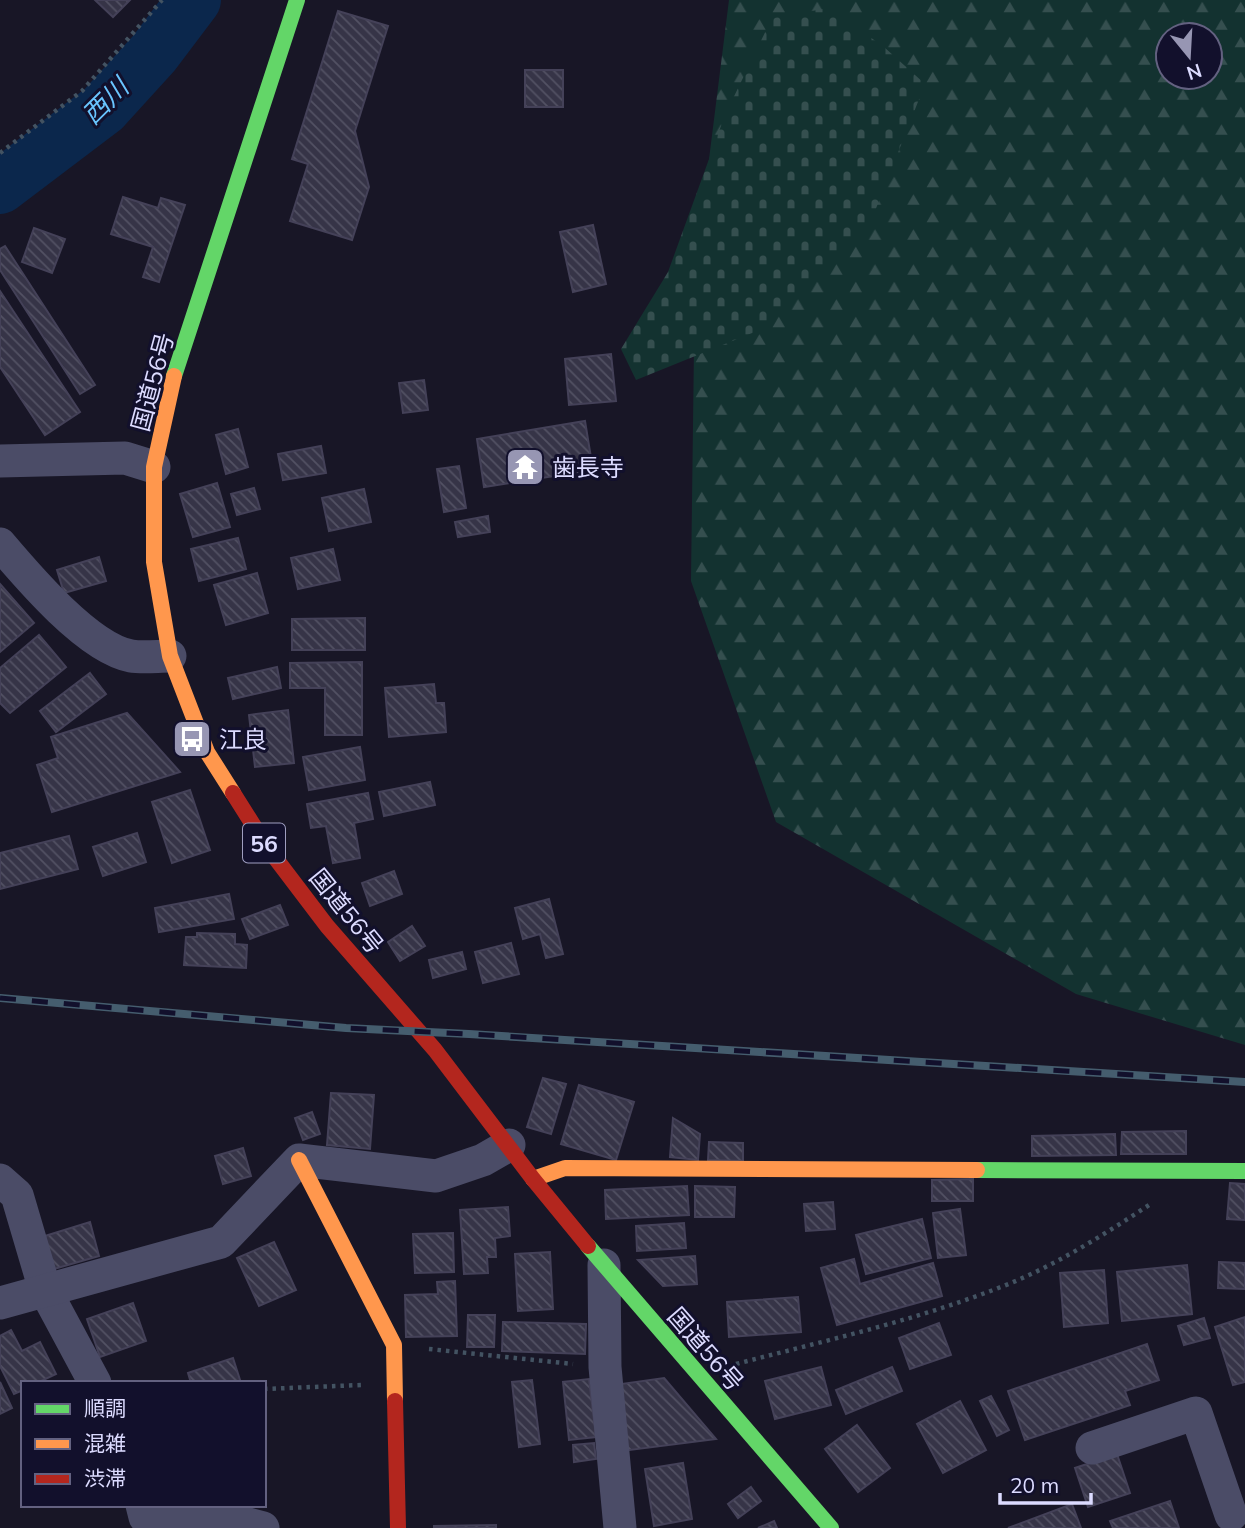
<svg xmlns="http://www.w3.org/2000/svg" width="1245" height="1528" viewBox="0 0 1245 1528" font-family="Mulish,'Noto Sans JP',sans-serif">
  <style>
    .forest { fill: url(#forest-firs); fill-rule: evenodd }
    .cemetery { fill: url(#cemetery-stones) }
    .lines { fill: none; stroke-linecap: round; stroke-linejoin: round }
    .river { stroke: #0b274c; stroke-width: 54 }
    .building { fill: url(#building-back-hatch); stroke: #444158; stroke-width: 2 }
    .path { stroke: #435362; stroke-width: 4.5; stroke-dasharray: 3.5 5; stroke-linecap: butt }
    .street { stroke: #4b4c67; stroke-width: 33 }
    .fast { stroke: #63d668; stroke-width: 16 }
    .slow { stroke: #ff974d; stroke-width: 16 }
    .jam { stroke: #b3261e; stroke-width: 16 }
    .rail-casing { stroke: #455d6e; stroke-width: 8 }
    .rail { stroke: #12102c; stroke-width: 5; stroke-dasharray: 16; stroke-linecap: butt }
    .labels { text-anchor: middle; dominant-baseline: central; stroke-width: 6; stroke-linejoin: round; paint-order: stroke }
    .shield { fill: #12102c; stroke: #9f9ec0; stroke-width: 2 }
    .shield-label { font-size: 23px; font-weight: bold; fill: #dcdbff }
    .street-label { font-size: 24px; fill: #dcdbff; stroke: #12102c }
    .poi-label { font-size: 24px; fill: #dcdbff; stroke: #12102c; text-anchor: start }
    .water-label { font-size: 26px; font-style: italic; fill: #69c5ff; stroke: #12102c }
  </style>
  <defs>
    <pattern id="forest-firs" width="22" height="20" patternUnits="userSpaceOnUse" patternTransform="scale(1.75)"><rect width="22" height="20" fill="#133230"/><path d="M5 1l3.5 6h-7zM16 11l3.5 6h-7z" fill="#354f4f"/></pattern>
    <pattern id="cemetery-stones" width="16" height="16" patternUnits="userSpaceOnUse" patternTransform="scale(1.75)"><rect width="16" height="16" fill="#133230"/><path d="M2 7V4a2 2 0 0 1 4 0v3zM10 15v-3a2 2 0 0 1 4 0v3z" fill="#354f4f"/></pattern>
    <pattern id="building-back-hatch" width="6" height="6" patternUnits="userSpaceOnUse" patternTransform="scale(1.75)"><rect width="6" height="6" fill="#363447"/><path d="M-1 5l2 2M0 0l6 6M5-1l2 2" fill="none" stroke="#525163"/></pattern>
  </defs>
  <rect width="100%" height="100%" fill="#181626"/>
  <path class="forest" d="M729,0H1245V1045L1076,994L776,822L691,581L695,271ZM1168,35H1210V77H1168Z"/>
  <path class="cemetery" d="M829,8L884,47L925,84L873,216L817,277L757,331L636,380L621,349L668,272L725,115L772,18Z"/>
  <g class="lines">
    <path class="river" d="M0,187L103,109L154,53L194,0"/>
  </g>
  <g class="building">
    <path d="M95,0H130L113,17Z"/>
    <path d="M338,11L388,26L355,131L369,187L352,240L290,221L308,164L292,159Z"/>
    <rect x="525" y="70" width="38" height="37"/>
    <path d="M123,197L158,208L161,198L185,205L159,282L143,277L153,247L111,234Z"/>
    <path d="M593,225L606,284L573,292L560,232Z"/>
    <path d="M34,228L65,239L52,273L22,262Z"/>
    <path d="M5,246L95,385L80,394L0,270V249Z"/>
    <path d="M0,291L80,412L45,435L0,367Z"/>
    <path d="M611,354L616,401L569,405L565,359Z"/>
    <path d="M424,380L428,410L403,413L399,383Z"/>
    <path d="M585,421L593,470L484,487L477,439Z"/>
    <path d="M238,429L248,467L226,474L216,435Z"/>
    <path d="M321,446L326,473L283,480L278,454Z"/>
    <path d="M459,466L466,508L444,512L437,469Z"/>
    <path d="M217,483L230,527L193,537L180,494Z"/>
    <path d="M254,488L260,509L237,515L231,494Z"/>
    <path d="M364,489L371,522L329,531L322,498Z"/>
    <path d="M488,516L490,532L458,537L455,522Z"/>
    <path d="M238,538L246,569L199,581L191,549Z"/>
    <path d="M333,549L340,580L298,589L291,558Z"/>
    <path d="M99,557L106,581L64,593L57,570Z"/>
    <path d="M257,573L268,613L226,625L214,585Z"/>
    <path d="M0,584L34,623L0,652Z"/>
    <path d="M365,618V650H292V619Z"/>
    <path d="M39,635L66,667L10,713L0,703V668Z"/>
    <path d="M362,662V735H325V688H290V663Z"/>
    <path d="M277,667L281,688L233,699L228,678Z"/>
    <path d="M90,673L106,694L56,732L40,711Z"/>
    <path d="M434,684L436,703H444L446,732L389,737L385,688Z"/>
    <path d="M288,710L294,763L255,767L249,715Z"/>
    <path d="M127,713L180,772L52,812L37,765L58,758L51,737Z"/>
    <path d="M360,747L365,780L309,790L303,757Z"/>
    <path d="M430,782L435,805L384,816L379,792Z"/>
    <path d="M190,790L210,850L172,863L152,802Z"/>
    <path d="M368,793L373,819L354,823L360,858L333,863L326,826L311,828L307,804Z"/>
    <path d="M137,833L146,862L103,876L93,847Z"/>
    <path d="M69,836L78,869L0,889V853Z"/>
    <path d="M394,871L402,894L370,906L362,883Z"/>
    <path d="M229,894L234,919L159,932L155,908Z"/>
    <path d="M549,899L563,954L546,958L540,934L523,939L515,908Z"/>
    <path d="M280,905L288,925L250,939L242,919Z"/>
    <path d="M412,926L425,946L400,961L388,942Z"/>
    <path d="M197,933L235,934V944L247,945L246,968L184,965L186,937H197Z"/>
    <path d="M511,943L519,974L483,983L475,952Z"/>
    <path d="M462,952L466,969L433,978L429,960Z"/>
    <path d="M543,1078L566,1084L551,1134L527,1127Z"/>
    <path d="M579,1085L634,1102L616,1160L561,1144Z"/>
    <path d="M331,1093L374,1095L370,1149L327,1145Z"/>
    <path d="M312,1112L320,1134L303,1140L295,1118Z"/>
    <path d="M673,1118L700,1134L698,1160L670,1157Z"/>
    <path d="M1186,1131V1154H1121L1122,1132Z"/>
    <path d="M1115,1134L1116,1155L1032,1156V1136Z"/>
    <path d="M709,1142L743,1143V1161L708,1160Z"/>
    <path d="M243,1148L251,1176L223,1184L215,1156Z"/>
    <path d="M973,1179V1201H932V1180Z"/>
    <path d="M1230,1183L1245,1184V1220L1227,1219Z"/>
    <path d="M687,1186L689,1215L606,1219L605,1190Z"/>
    <path d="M695,1186L735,1187L734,1217H695Z"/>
    <path d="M833,1202L835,1229L806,1231L804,1204Z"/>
    <path d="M508,1207L510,1236L495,1238L496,1257H487L488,1273L464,1274L460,1210Z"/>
    <path d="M960,1209L966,1255L938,1258L933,1213Z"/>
    <path d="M922,1219L931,1258L866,1274L856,1235Z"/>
    <path d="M90,1222L99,1256L54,1269L45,1236Z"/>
    <path d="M684,1223L686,1248L637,1251L636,1226Z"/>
    <path d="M453,1233L454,1272L415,1273L413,1234Z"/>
    <path d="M274,1242L296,1290L259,1306L237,1258Z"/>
    <path d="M550,1252L553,1309L518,1311L515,1254Z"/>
    <path d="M695,1256L697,1284L663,1286L638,1260Z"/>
    <path d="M854,1259L860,1284L933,1263L942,1296L837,1325L821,1268Z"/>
    <path d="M1219,1262L1245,1263V1289L1218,1288Z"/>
    <path d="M1187,1265L1192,1314L1122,1321L1117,1272Z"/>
    <path d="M1104,1270L1108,1323L1064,1327L1060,1273Z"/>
    <path d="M455,1281L457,1336L406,1337L405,1295L438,1294L437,1282Z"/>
    <path d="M798,1297L801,1332L729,1337L727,1302Z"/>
    <path d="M133,1303L146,1341L100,1357L87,1319Z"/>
    <path d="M468,1315H495L494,1347H467Z"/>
    <path d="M1245,1317V1382L1233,1385L1215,1327Z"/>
    <path d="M1204,1318L1210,1338L1184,1345L1178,1326Z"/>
    <path d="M503,1322L586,1324L585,1354L502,1351Z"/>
    <path d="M939,1323L951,1355L910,1369L899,1338Z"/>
    <path d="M11,1330L22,1351L40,1342L56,1374L37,1383H23V1390L14,1394L0,1366V1336Z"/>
    <path d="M1147,1344L1159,1380L1125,1391L1130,1405L1025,1440L1008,1391Z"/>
    <path d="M233,1358L241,1383H191L188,1373Z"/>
    <path d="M821,1367L831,1405L775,1419L765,1381Z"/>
    <path d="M892,1367L902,1391L846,1414L836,1390Z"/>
    <path d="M664,1378L716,1439L622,1451L614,1385Z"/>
    <path d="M589,1379L596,1437L569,1440L563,1382Z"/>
    <path d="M532,1380L540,1444L519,1447L512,1382Z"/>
    <path d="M0,1382L12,1408L0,1414Z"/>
    <path d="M991,1396L1009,1430L997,1436L980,1401Z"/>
    <path d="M960,1401L986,1450L943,1473L917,1424Z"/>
    <path d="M857,1425L890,1468L858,1492L825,1449Z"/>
    <path d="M594,1443L596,1459L574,1462L573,1445Z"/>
    <path d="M1117,1454L1130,1493L1088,1507L1075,1468Z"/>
    <path d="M683,1463L692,1519L654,1526L645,1469Z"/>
    <path d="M751,1487L761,1501L738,1518L728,1504Z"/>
    <path d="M1170,1501L1179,1528H1113L1110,1521Z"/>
    <path d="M1072,1504L1081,1528H1008Z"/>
    <path d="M774,1521L777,1528H758Z"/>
    <path d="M496,1525V1528H434V1526Z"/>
  </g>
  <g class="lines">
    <g class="path">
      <path d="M0,153L82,91L162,0"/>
      <path d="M429,1349L573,1364"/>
      <path d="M736,1364C828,1340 922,1319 1011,1283C1059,1263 1105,1234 1149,1205"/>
      <path d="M264,1389L361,1385"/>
    </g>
    <g class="street">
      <path d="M0,461L125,458L154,467"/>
      <path d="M0,544C28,577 88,648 131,656C143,658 158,656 170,656"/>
      <path d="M0,1180L17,1195L45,1290L95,1383"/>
      <path d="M604,1265L605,1367L620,1528"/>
      <path d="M0,1303L221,1242L299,1160L436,1176L483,1160L509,1145"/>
      <path d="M1092,1448L1196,1413L1231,1515"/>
      <path d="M142,1505L145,1517L209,1513L263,1528"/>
    </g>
    <g class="fast">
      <path d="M174,376L297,0"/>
      <path d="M977,1170L1245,1171"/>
      <path d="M588,1246L831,1528"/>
    </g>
    <g class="slow">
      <path d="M174,376L154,467V562L170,656L207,752L233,793"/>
      <path d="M299,1160L394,1345L395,1401"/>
      <path d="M533,1179L565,1168L977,1170"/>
    </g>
    <g class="jam">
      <path d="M233,793L267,847L327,926L435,1050L533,1179L588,1246"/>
      <path d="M395,1401L398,1528"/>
    </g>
    <g class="rail-casing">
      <path id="rail" d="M0,998L346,1028L469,1034L1245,1082"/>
    </g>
    <use href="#rail" class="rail"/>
  </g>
  <defs>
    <g id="temple-square" transform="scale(2.0125)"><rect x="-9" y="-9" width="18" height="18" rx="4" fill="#9796b3" stroke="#12102c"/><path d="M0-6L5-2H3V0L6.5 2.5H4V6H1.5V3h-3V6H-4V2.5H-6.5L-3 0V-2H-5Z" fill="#fff"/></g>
    <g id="bus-square" transform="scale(2.0125)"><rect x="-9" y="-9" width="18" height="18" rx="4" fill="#9796b3" stroke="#12102c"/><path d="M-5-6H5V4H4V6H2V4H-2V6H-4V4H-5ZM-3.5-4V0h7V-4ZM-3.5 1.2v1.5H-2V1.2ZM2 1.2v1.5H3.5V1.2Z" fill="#fff"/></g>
  </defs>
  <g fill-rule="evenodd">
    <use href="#temple-square" x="525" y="467"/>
    <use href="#bus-square" x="192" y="739"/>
  </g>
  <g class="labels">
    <rect class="shield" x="243" y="823.5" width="42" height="39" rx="5"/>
    <g class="shield-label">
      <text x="264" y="843">56</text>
    </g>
    <g class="street-label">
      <text transform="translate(152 382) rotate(-75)">国道56号</text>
      <text transform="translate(347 911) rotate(51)">国道56号</text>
      <text transform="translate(706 1349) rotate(49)">国道56号</text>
    </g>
    <g class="poi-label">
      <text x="552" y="467">歯長寺</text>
      <text x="219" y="739">江良</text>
    </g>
    <g class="water-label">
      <text transform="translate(105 101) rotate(-45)">西川</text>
    </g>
  </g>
  <rect x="21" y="1381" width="245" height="126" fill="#12102c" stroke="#636180" stroke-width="2"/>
  <rect x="35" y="1404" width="35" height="10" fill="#63d668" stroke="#636180" stroke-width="2"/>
  <text x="84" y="1416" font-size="21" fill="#dcdbff">順調</text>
  <rect x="35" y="1439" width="35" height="10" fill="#ff974d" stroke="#636180" stroke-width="2"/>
  <text x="84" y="1451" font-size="21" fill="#dcdbff">混雑</text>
  <rect x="35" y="1474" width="35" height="10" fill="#b3261e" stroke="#636180" stroke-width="2"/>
  <text x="84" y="1486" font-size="21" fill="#dcdbff">渋滞</text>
  <g transform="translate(1189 56) rotate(162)"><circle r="33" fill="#12102c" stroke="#636180" stroke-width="2"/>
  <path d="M0-5L12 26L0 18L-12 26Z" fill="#9796b3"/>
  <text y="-10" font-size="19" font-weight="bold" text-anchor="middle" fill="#dcdbff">N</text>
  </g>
  <path d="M1000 1493v10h91v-10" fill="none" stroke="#dcdbff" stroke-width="3.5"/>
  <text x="1010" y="1493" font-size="21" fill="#dcdbff" stroke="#12102c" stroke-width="5" paint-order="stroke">20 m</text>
</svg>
